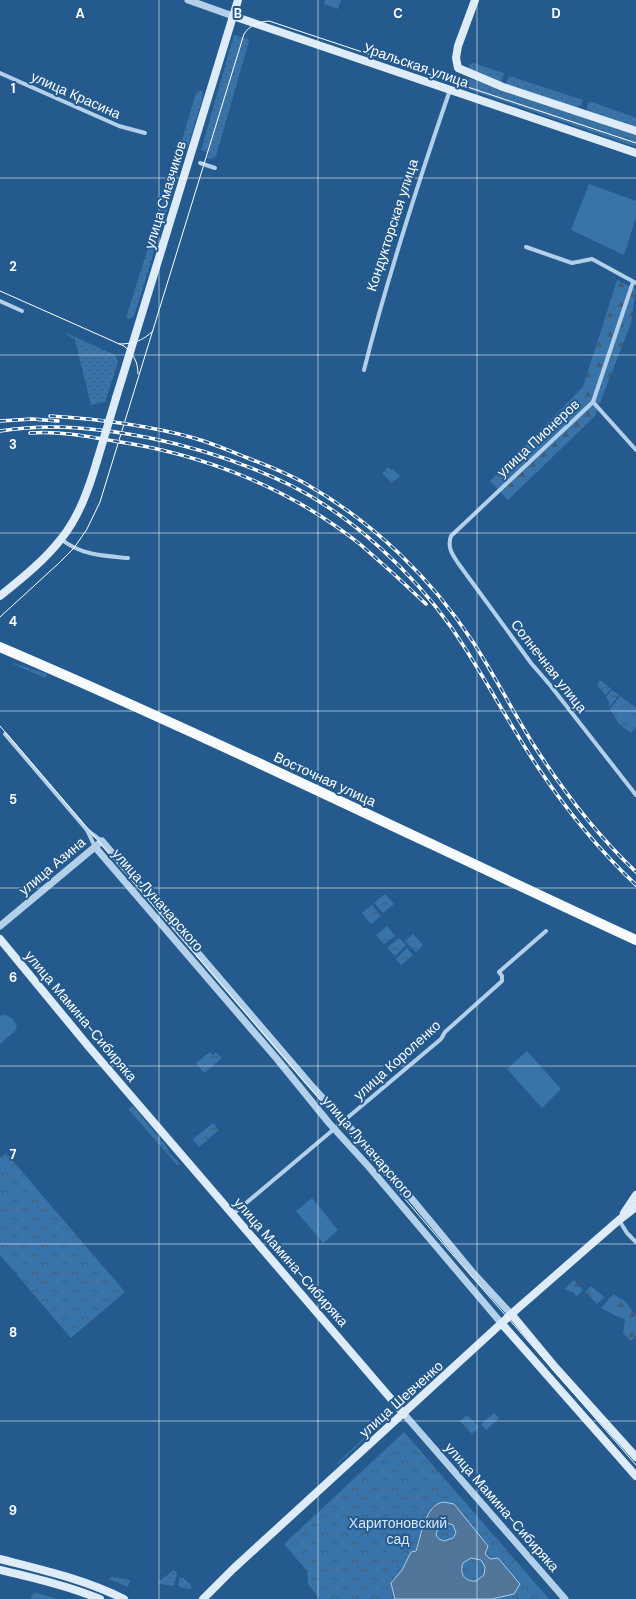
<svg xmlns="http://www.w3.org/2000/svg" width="636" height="1599" viewBox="0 0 636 1599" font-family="'DM Sans',sans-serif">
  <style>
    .grass { fill: url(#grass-dots) }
    .forest { fill: url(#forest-firs) }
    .park { fill: url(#park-crowns) }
    .garden { fill: #3874aa }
    .water { fill: #51769a; stroke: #a7ccec; fill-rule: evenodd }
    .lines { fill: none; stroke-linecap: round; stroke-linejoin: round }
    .minor { stroke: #b3d0eb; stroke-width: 4 }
    .tertiary { stroke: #b3d0eb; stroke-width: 7 }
    .secondary { stroke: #deecf9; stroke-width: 8 }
    .primary { stroke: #f8fbfe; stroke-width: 10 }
    .tram { stroke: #fff; stroke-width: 1 }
    .rail-casing { stroke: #fff; stroke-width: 3.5 }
    .rail { stroke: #245a8d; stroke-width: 2; stroke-dasharray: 6; stroke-linecap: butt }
    .secondary-bridge { stroke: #deecf9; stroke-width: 8 }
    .grid { fill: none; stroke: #fff; stroke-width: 1; stroke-opacity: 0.55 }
    .labels { text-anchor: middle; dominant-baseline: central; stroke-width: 4; stroke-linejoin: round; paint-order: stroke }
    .street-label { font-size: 14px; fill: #fff; stroke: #245a8d }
    .park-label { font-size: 14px; fill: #d8e9f8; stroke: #245a8d }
    .grid-label { font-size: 13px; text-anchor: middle; font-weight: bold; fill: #fff; stroke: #245a8d; stroke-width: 4; stroke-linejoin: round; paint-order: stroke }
  </style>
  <defs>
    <pattern id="grass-dots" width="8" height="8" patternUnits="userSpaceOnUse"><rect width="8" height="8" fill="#3874aa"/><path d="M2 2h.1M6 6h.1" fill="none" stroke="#435e76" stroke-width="1.8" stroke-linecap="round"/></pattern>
    <pattern id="forest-firs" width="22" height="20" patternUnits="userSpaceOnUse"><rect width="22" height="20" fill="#3874aa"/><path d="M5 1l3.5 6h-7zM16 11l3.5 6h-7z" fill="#435e76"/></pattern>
    <pattern id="park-crowns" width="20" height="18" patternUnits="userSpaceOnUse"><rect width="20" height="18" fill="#3874aa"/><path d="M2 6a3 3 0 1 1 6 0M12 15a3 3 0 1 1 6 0" fill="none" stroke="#435e76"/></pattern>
  </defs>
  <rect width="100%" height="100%" fill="#245a8d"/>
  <g class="grass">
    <path d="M234,35L248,39L249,41L216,156L211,159L207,158L209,153L201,150Z"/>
    <path d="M473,63L504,73L501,83L468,71L470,64Z"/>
    <path d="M509,76L583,100L581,105L576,108L507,85L506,83Z"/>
    <path d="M468,78L636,135V147L464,88Z"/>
    <path d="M202,90L203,97L187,149L183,150H179L196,93Z"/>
    <path d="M589,101L636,118V130L588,111L587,108Z"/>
    <path d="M177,156L180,158L182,162L134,316L130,319L126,318Z"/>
    <path d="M64,332L115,355L118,362L105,402L91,405L75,340Z"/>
    <path d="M13,663L47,674L46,678L13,664Z"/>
    <path d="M133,1106L167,1147L169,1152L180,1164L177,1165L128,1109Z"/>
    <path d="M387,1417L388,1418L338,1464L337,1463Z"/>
    <path d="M174,1570L177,1573L174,1585L171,1586L157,1583Z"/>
    <path d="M112,1577L130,1580L128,1587L109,1579Z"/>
    <path d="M180,1578H183L191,1585V1589L180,1587L178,1585Z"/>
    <path d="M33,1593H36L58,1599H31Z"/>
  </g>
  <g class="forest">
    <path d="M617,280L636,289L631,323L595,416L508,500L490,481L583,387Z"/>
    <path d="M574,1280L583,1290L576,1297L574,1293L564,1289Z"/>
    <path d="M591,1286L603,1296L604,1298L597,1304L585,1292Z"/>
    <path d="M613,1294L625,1301L636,1316V1336L631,1341L623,1333L625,1319L614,1315L601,1308Z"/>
  </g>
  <g class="park">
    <path d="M388,467L391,470L393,469L400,476L392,483L382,473Z"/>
    <path d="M600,680L611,689L606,695L597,685Z"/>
    <path d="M612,690L619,695L609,707V701L606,697Z"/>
    <path d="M620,696L636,708V727L631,733L619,724L610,709Z"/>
    <path d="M385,894L394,904L383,913L374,903Z"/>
    <path d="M372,905L381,916L371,924L362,913Z"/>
    <path d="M387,926L395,936L384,944L376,935Z"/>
    <path d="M413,934L423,945L416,952L405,941Z"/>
    <path d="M399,938L406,945L395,956L387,948Z"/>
    <path d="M407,948L413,955L401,965L396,959Z"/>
    <path d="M210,1052L213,1055L216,1052L222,1058L204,1073L196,1063Z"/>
    <path d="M213,1123L219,1130L199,1147L193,1139Z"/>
    <path d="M6,1153L125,1292L71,1338L0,1255V1158Z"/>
    <path d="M467,1415L479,1427L472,1434L460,1421Z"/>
    <path d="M404,1432L549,1599H320L308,1584L307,1571L284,1544Z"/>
  </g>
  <g class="garden">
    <path d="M325,0H341L338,9L324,4Z"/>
    <path d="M589,184L636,201V218L624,255L571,230Z"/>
    <path d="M2,1015C10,1015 13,1019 17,1026L15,1031L0,1044V1016Z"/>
    <path d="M527,1051L561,1089L542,1108L507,1069Z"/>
    <path d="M312,1198L338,1230L323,1243L296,1211Z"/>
    <path d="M494,1413L499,1418L486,1430L481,1424Z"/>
  </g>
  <path class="water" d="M444,1502L454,1504L488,1546L485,1554L490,1559L498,1558L520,1584L514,1594L492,1599H395L391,1583L402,1570L411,1552L416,1551C421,1536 425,1504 444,1502ZM447,1523L453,1525L456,1533L453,1538L444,1541L439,1539L436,1535L438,1528ZM471,1558L481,1560L485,1567L484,1575L476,1581C465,1582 459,1574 463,1563Z"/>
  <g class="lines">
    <g class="minor">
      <path d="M0,73L119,126L145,133"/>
      <path d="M200,163L215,168"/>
      <path d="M526,247L572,263L592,259L636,283"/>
      <path d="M633,282L593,402L451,536C447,547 452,554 458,563L531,663L550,685L636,795"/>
      <path d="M0,301L22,311"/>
      <path d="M364,370C388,275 418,183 450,90"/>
      <path d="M593,402L636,450"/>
      <path d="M61,539C80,555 104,556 128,558"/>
      <path d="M5,734L87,830L102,841"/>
      <path d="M87,830L95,847"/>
      <path d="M233,1214L441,1039L445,1032L502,981V976L499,972L546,931"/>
      <path d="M619,1220L627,1233L636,1242"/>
    </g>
    <g class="tertiary">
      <path d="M188,0L233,16"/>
      <path d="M95,847L277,1059L329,1123L369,1167L502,1324"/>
      <path d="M0,926L102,841L310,1084L377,1157L474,1274L512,1315"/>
      <path d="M404,1414L565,1599"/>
    </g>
    <g class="secondary">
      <path d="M475,0L458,46L456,58L458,68L503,87L636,131"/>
      <path d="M233,16L636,153"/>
      <path d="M116,398L238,0"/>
      <path d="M0,596C21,579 44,561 61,539C79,517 89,488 97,461"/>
      <path d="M0,939L89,1047L404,1414"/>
      <path d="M624,1213L636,1195"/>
      <path d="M512,1315L555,1367L636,1457"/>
      <path d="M502,1324L636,1476"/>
      <path d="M0,1559C43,1570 84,1579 124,1599"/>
      <path d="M0,1570C34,1578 68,1586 100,1599"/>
      <path d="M203,1599L233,1569L517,1309L619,1220L636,1207"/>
    </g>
    <path class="primary" d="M0,647C215,739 424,842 636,940"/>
    <g class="tram">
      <path d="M0,291L124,346C133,354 138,361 138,374"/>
      <path d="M119,344C134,344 142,341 153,331"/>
      <path d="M0,617L59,563L74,548L87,529L100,502L244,34C250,25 258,22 269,21L636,143"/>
      <path d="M0,726L446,1247L636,1465"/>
    </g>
    <g class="rail-casing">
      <g id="rail">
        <path d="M50,416C98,419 147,425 194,438C211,443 228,450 245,457C266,465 287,473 306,484C373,522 431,578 473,642C495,676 513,712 535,747C564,792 597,835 636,872"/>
        <path d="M0,421L32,419L58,421"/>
        <path d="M0,431C52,423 99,428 150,438C199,448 247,464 292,486C353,517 412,572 451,627C483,673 508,723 539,769C568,812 599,850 636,885"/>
        <path d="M30,433C59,431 86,436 114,441C203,454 290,488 361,545C383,564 405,584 426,604"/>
      </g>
    </g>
    <use href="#rail" class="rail"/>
    <path class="secondary-bridge" d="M97,461L116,398"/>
  </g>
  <path class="grid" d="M159,0V1599M318,0V1599M477,0V1599M0,178H636M0,355H636M0,533H636M0,711H636M0,888H636M0,1066H636M0,1244H636M0,1421H636"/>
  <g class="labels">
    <g class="street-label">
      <text transform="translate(416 65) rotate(19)">Уральская улица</text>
      <text transform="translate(76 95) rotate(24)">улица Красина</text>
      <text transform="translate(165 195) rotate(-73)">улица Смазчиков</text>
      <text transform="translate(392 225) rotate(-72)">Кондукторская улица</text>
      <text transform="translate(538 438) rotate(-43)">улица Пионеров</text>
      <text transform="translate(549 666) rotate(52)">Солнечная улица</text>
      <text transform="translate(325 779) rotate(25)">Восточная улица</text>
      <text transform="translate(52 866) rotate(-40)">улица Азина</text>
      <text transform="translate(158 900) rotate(49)">улица Луначарского</text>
      <text transform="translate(81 1016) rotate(50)">улица Мамина-Сибиряка</text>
      <text transform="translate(397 1060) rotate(-42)">улица Короленко</text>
      <text transform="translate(368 1147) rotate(49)">улица Луначарского</text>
      <text transform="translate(291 1262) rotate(49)">улица Мамина-Сибиряка</text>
      <text transform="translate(401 1399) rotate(-42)">улица Шевченко</text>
      <text transform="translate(502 1507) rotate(49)">улица Мамина-Сибиряка</text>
    </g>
    <g class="park-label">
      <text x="398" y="1523">Харитоновский<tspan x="398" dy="16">сад</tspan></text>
    </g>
  </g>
  <g class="grid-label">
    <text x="80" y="18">A</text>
    <text x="238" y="18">B</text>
    <text x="398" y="18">C</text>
    <text x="556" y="18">D</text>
    <text x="13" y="93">1</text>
    <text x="13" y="271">2</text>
    <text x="13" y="449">3</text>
    <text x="13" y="626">4</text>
    <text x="13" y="804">5</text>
    <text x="13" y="982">6</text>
    <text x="13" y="1159">7</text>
    <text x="13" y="1337">8</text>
    <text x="13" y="1515">9</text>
  </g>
</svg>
